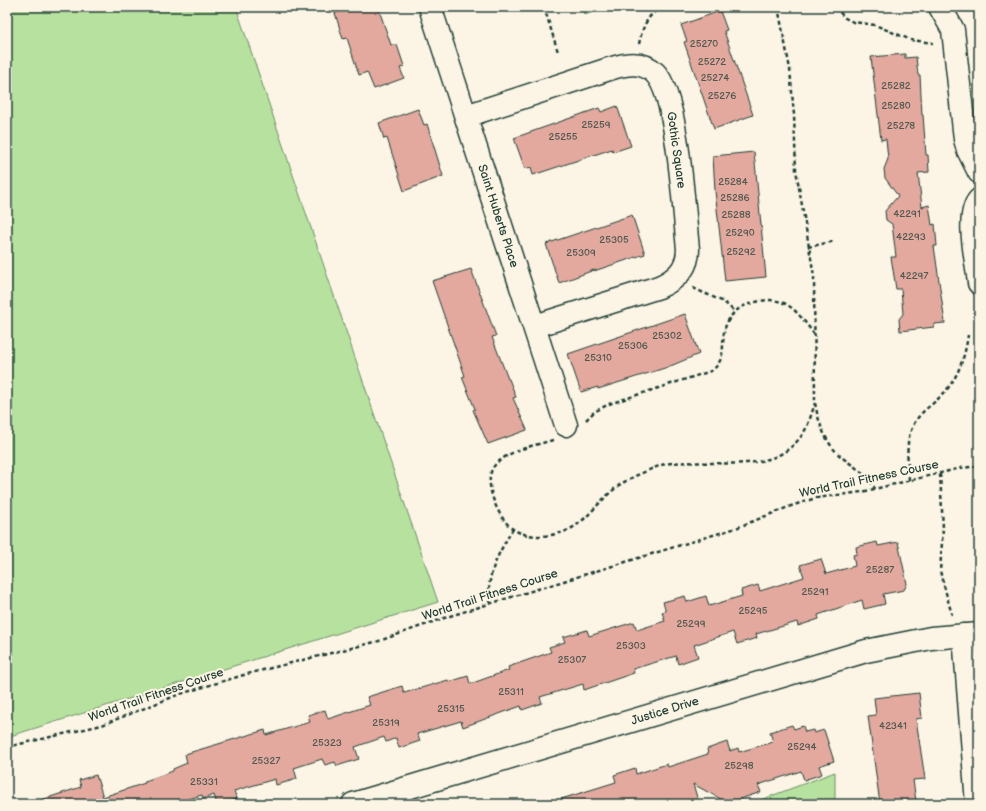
<svg xmlns="http://www.w3.org/2000/svg" width="986" height="811" viewBox="0 0 986 811" font-family="'Balsamiq Sans',sans-serif">
  <style>
    .green { fill: #b7e19e; stroke: #6b8f69 }
    .building { fill: #e3a99f; stroke: #1f3d34 }
    .lines { fill: none; stroke-linecap: round; stroke-linejoin: round }
    .street-casing { stroke: #1f3d34; stroke-width: 25 }
    .path { stroke: #1f3d34; stroke-width: 2.5; stroke-dasharray: 4 3; stroke-linecap: butt }
    .street { stroke: #fcf5e5; stroke-width: 22 }
    .labels { text-anchor: middle; dominant-baseline: central; stroke-width: 4; stroke-linejoin: round; paint-order: stroke }
    .number-label { font-size: 10px; fill: #50584f }
    .street-label { font-size: 12px; fill: #1f3d34; stroke: #fcf5e5 }
  </style>
  <rect width="100%" height="100%" fill="#fcf5e5"/>
  <filter id="ink" filterUnits="userSpaceOnUse"><feTurbulence type="fractalNoise" baseFrequency=".025" numOctaves="2"/><feDisplacementMap in="SourceGraphic" scale="8" xChannelSelector="R" yChannelSelector="G"/><feConvolveMatrix kernelMatrix="1 2 1 2 8 2 1 2 1" color-interpolation-filters="sRGB"/></filter>
  <g filter="url(#ink)">
    <g class="green">
      <path d="M7,7H236L438,602L7,737Z"/>
      <path d="M582,7H613L584,15Z"/>
      <path d="M835,772V804H750Z"/>
    </g>
    <g class="building">
      <path d="M352,7H378L391,45H397L404,66L400,68L404,78L374,89L367,72L359,75L347,38L343,39L335,13Z"/>
      <path d="M720,11L727,30L724,31L753,115L714,129L684,42L687,41L681,25Z"/>
      <path d="M905,54V58L916,57L918,75H920L922,115H923L926,155H928L929,172L918,173L922,207L929,205L932,225L935,224L937,246H934L945,323L934,324V327L900,331L899,319L903,314L901,289H896L891,257H896L892,224L886,220L885,211L898,196L885,178L884,169L888,159L886,139L881,140L871,57Z"/>
      <path d="M617,106L631,146L613,152L612,149L533,175L531,167L525,169L514,138L599,108L601,112Z"/>
      <path d="M418,109L424,125L427,124L443,176L404,191L387,138L384,139L379,123Z"/>
      <path d="M754,152L766,277L725,281L715,191L713,156Z"/>
      <path d="M632,215L645,254L594,271V270L559,283L546,244Z"/>
      <path d="M471,269L496,336L492,337L508,379H509L516,397L513,398L527,430L488,444L473,410L475,409L462,377L465,376L432,281Z"/>
      <path d="M685,314L699,354L668,367L598,389V387L581,392L568,354Z"/>
      <path d="M877,542L878,546L898,542L907,584L904,590L883,594L885,604L864,609L862,600L818,615L819,619L798,626L797,622L756,634L757,638L737,644L733,632L694,645L698,657L678,664L676,656L633,669L634,673L584,690L583,684L540,697L542,703L522,710L521,706L463,727L461,721L417,734L420,741L399,748L396,738L386,742L384,737L355,747L359,759L337,766L335,762L325,765L322,759L294,768L297,779L276,785L275,779L234,791L237,799L219,804H217L214,795L203,799L202,795L171,804H38V801L81,787L79,780L96,775L103,797L145,783V781L173,771V769L187,763L185,754L265,730L266,735L310,722L308,715L325,710L328,719L370,705L367,697L402,686L404,693L448,680L449,682L468,676L470,684L509,670L508,667L551,652L549,647L565,642L563,637L587,630L589,636L634,622L637,630L665,621L662,612L666,611L663,602L685,596L687,602L706,596L709,606L742,596L741,590L758,585L760,591L804,577L800,565L821,559L826,574L855,566L853,555L857,554L856,547Z"/>
      <path d="M919,693L922,718L916,719L925,779L913,780L916,801L880,804L868,716L876,715L874,698Z"/>
      <path d="M792,725L794,729L803,726L805,732L813,730L814,733L824,730L834,761L819,766L822,774L804,780L801,771L758,785L761,792L728,803L693,784L699,804H559L558,800L616,782L614,775L635,768L636,774L667,764L668,767L708,754L707,749L727,742L730,751L738,748L739,752L773,742L770,732Z"/>
    </g>
    <g class="lines">
      <g class="street-casing">
        <g id="street">
          <path d="M430,7L566,425"/>
          <path d="M940,7L953,30L965,139L968,150L979,172"/>
          <path d="M466,116L609,69C625,64 642,60 655,73C678,95 684,213 688,249C688,268 677,279 659,287L535,326"/>
          <path d="M979,200C965,215 977,263 979,283"/>
          <path d="M964,635L977,804"/>
          <path d="M353,804L866,651L931,638L979,634"/>
        </g>
      </g>
      <g class="path">
        <path d="M544,7L558,52"/>
        <path d="M778,7L790,69L794,115L796,170L814,276L815,403C819,425 826,445 844,459C856,468 868,475 875,489"/>
        <path d="M835,7L845,18L853,22L875,25L911,40L933,43"/>
        <path d="M966,11L979,10"/>
        <path d="M639,44C642,29 647,14 662,7"/>
        <path d="M808,247L835,241"/>
        <path d="M693,288L724,302L735,312"/>
        <path d="M586,420L594,412L609,404L711,371C730,358 718,338 728,321C733,311 742,306 752,303C785,293 796,310 814,334"/>
        <path d="M553,440C533,446 511,449 495,465C481,480 498,519 513,529C520,534 530,536 539,536C579,535 585,515 611,492C622,482 634,476 647,471C656,467 664,463 673,463C713,459 769,476 799,439C808,429 811,415 815,403"/>
        <path d="M940,474L943,528L940,571L952,615"/>
        <path d="M909,480C908,463 905,443 912,428C919,411 932,406 943,394C958,378 965,357 968,335"/>
        <path d="M490,604C485,576 499,552 513,529"/>
        <path d="M7,747L102,725L180,694L247,674L379,641L450,616L736,528L791,506L816,498L862,492L961,468L979,466"/>
      </g>
      <use href="#street" class="street"/>
    </g>
  </g>
  <g class="labels">
    <g class="number-label">
      <text x="704" y="44">25270</text>
      <text x="712" y="62">25272</text>
      <text x="715" y="78">25274</text>
      <text x="896" y="86">25282</text>
      <text x="722" y="96">25276</text>
      <text x="896" y="106">25280</text>
      <text x="596" y="125">25259</text>
      <text x="901" y="126">25278</text>
      <text x="563" y="137">25255</text>
      <text x="733" y="182">25284</text>
      <text x="735" y="198">25286</text>
      <text x="907" y="214">42291</text>
      <text x="736" y="215">25288</text>
      <text x="740" y="233">25290</text>
      <text x="911" y="237">42293</text>
      <text x="614" y="240">25305</text>
      <text x="741" y="252">25292</text>
      <text x="581" y="253">25309</text>
      <text x="914" y="276">42297</text>
      <text x="667" y="336">25302</text>
      <text x="633" y="346">25306</text>
      <text x="598" y="358">25310</text>
      <text x="880" y="570">25287</text>
      <text x="815" y="592">25291</text>
      <text x="753" y="611">25295</text>
      <text x="691" y="624">25299</text>
      <text x="631" y="646">25303</text>
      <text x="572" y="660">25307</text>
      <text x="511" y="692">25311</text>
      <text x="451" y="709">25315</text>
      <text x="386" y="723">25319</text>
      <text x="893" y="726">42341</text>
      <text x="327" y="743">25323</text>
      <text x="802" y="747">25294</text>
      <text x="266" y="761">25327</text>
      <text x="739" y="766">25298</text>
      <text x="204" y="782">25331</text>
    </g>
    <g class="street-label">
      <text transform="translate(676 150) rotate(82)">Gothic Square</text>
      <text transform="translate(498 216) rotate(72)">Saint Huberts Place</text>
      <text transform="translate(869 479) rotate(-12)">World Trail Fitness Course</text>
      <text transform="translate(490 595) rotate(-18)">World Trail Fitness Course</text>
      <text transform="translate(156 695) rotate(-19)">World Trail Fitness Course</text>
      <text transform="translate(665 711) rotate(-17)">Justice Drive</text>
    </g>
  </g>
  <rect width="986" height="811" fill="none" stroke="#fcf5e5" stroke-width="24"/>
  <rect x="12" y="12" width="962" height="787" fill="none" stroke="#1f3d34" stroke-width="1.5" filter="url(#ink)"/>
</svg>
